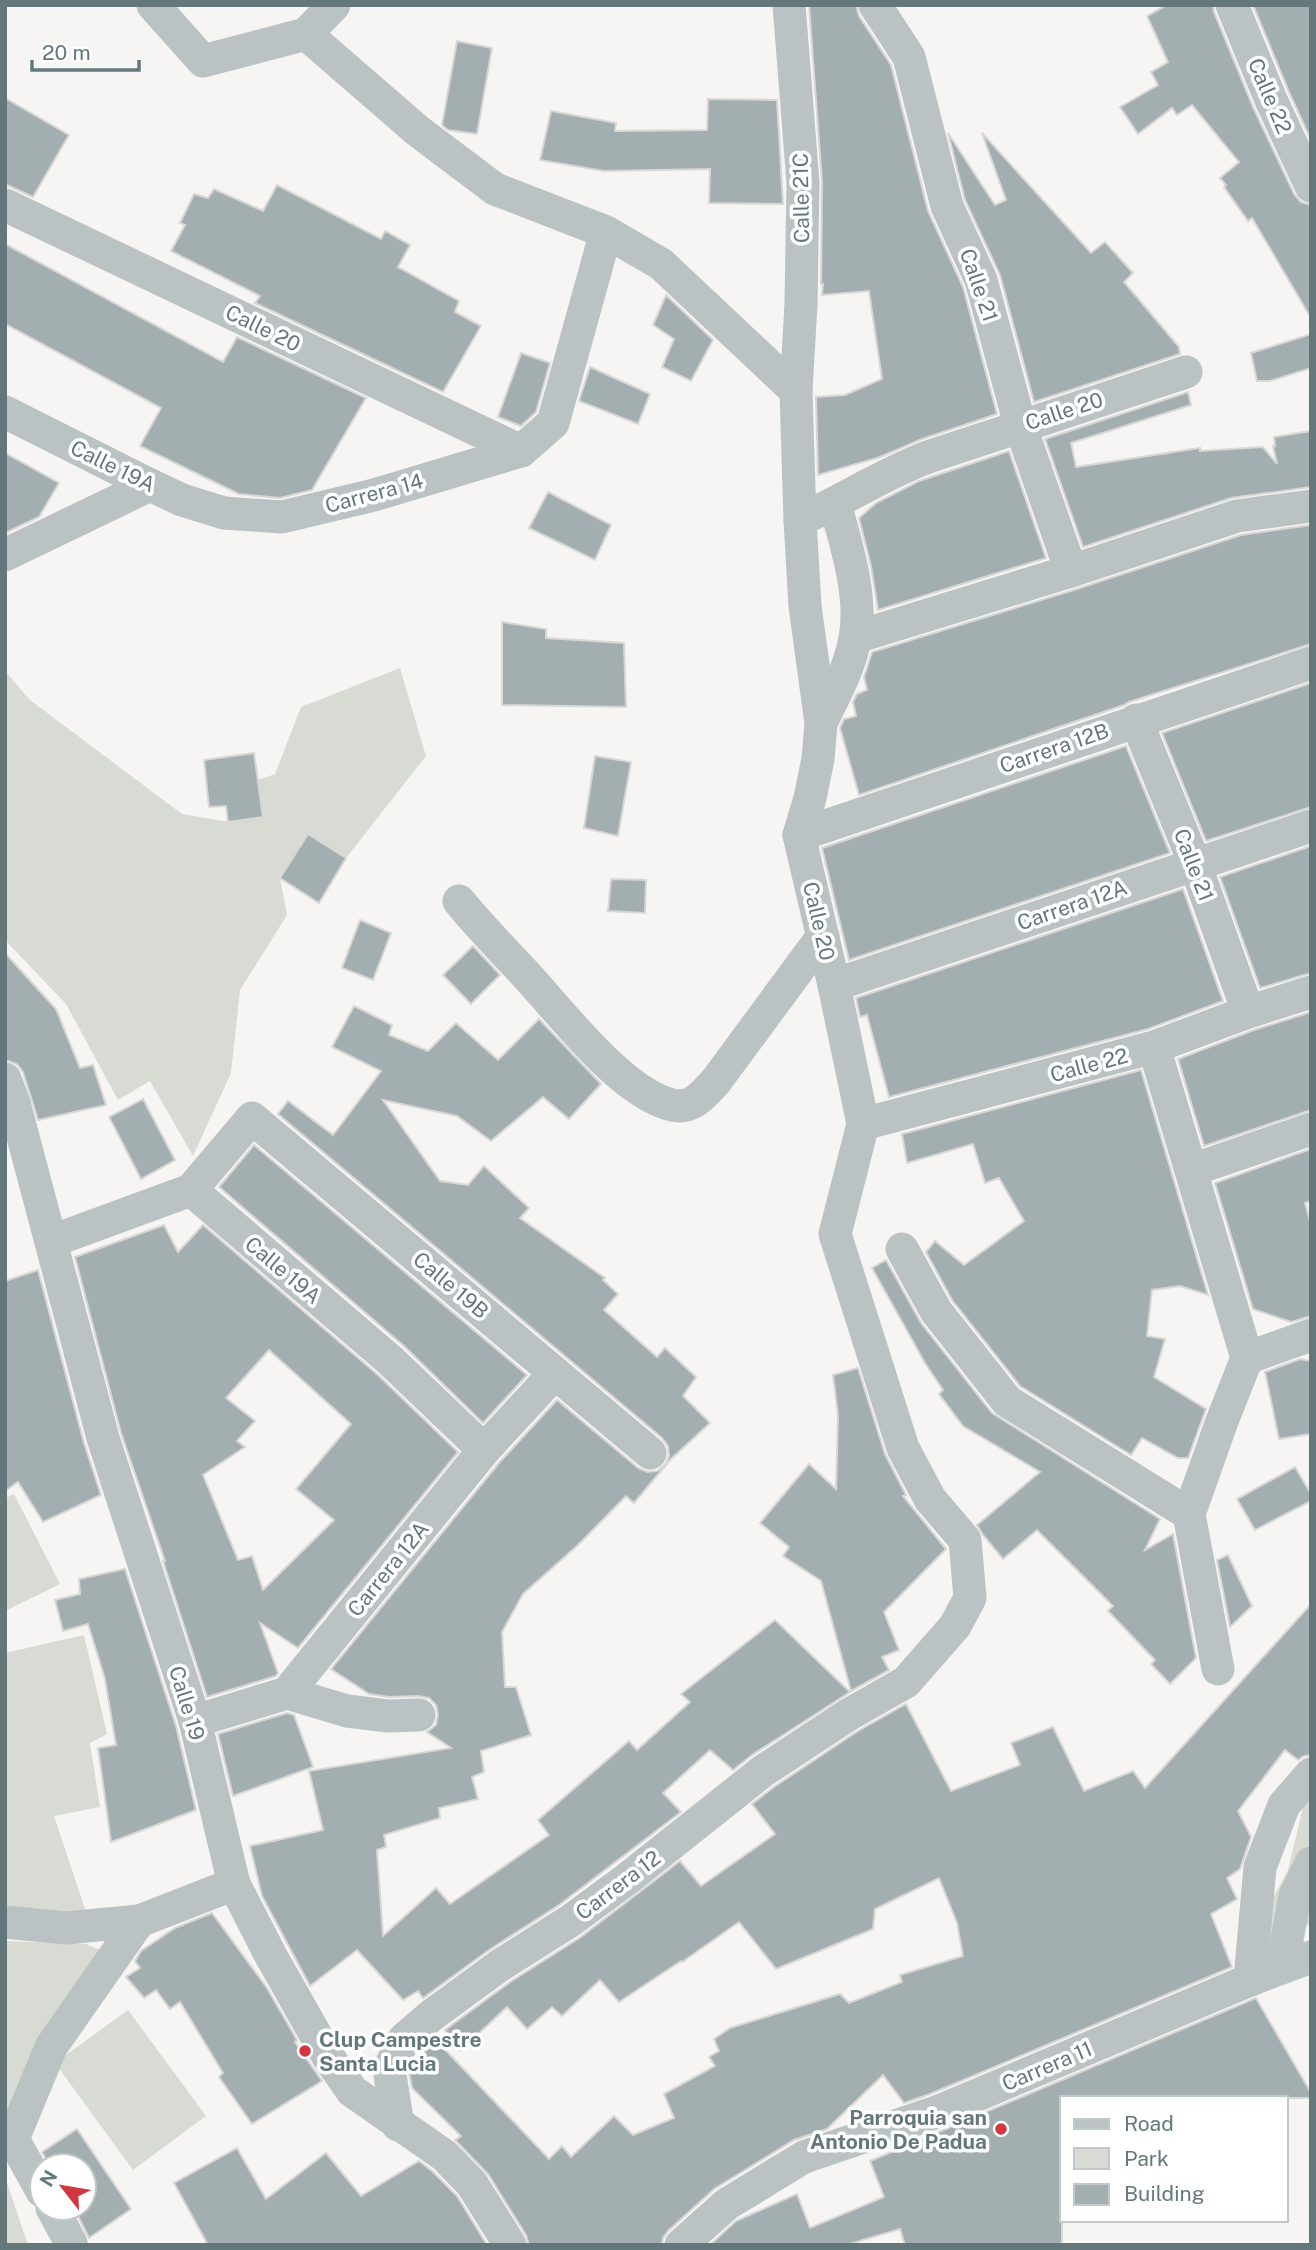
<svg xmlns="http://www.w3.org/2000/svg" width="1316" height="2250" viewBox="0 0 1316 2250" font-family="'Public Sans',sans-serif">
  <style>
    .green { fill: #d8dbd3 }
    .building { fill: #a3aeb0; stroke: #d8d7d6; stroke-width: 2; fill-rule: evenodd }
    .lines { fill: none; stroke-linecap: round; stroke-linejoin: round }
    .minor { stroke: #bbc2c3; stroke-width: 33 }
    .poi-dot { fill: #d2373f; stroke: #fff; stroke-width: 2.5 }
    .labels { text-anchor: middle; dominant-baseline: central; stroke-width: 7; stroke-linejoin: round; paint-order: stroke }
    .street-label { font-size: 21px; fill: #64787b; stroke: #fff }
    .poi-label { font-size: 21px; font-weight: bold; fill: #64787b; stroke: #fff; text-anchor: start }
  </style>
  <rect width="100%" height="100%" fill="#f6f5f3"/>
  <g class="green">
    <path d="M400,668L426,756L346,858L308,834L280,878L287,915L240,990L231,1073L193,1156L150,1081L118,1100L66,1004L5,940V671L30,700L182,814L229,822L263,817L258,780L275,774L301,707Z"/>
    <path d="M14,1494L60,1584L5,1611V1498Z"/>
    <path d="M84,1635L107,1734L90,1743L100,1807L54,1816L87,1915L5,1910V1653Z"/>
    <path d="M1311,1799V1921L1306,1927L1269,1940V1906L1288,1870L1303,1807Z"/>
    <path d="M5,1941L86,1944L100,1950L5,2126Z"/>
    <path d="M128,2010L206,2116L133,2170L55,2063Z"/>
    <path d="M5,2177L28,2245H5Z"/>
  </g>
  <g class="building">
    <path d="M809,5H856L859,16L891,65L928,211L963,287L997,414L922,439L880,457L818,475L816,397L845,395L882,379L869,291L822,295L823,284H821L822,182Z"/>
    <path d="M1167,5H1213L1214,12L1253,107L1294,194L1301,202L1311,205V318L1252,218L1248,221L1224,187L1226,185L1220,178L1239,162L1192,105L1177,115L1172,108L1138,134L1120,107L1158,85L1151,72L1168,62L1147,16Z"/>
    <path d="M1253,5H1311V140L1289,92Z"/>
    <path d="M457,41L492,48L477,134L448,130L442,125Z"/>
    <path d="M5,98L69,135L33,197L5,184Z"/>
    <path d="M708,99L777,100L783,204L709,203L710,169L604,171L540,160L551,111L616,123L615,131L707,130Z"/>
    <path d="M948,133L995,205L1006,200L982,133L1091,253L1105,242L1133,273L1124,282L1179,347L1180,354L1034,402L1000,275L965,200Z"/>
    <path d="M277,185L381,239L385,231L410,245L398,267L459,301L455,312L481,326L443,392L255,303L260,296L171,251L185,225L180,223L194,194L208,198L214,189L263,211Z"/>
    <path d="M5,244L223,362L237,337L366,398L312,490L280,498L239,494L140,446L161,408L5,324Z"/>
    <path d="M666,295L713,340L691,381L662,367L674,339L653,325Z"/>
    <path d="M1311,334V368L1270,381H1257L1251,353Z"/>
    <path d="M521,353L550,363L536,412L521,426L498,417Z"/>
    <path d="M590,367L650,394L638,424L579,401Z"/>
    <path d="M1188,392L1191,405L1071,443L1076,467L1200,448V451L1263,447L1277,464L1273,446H1275L1274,437L1311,431V487L1231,498L1083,547L1045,439Z"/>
    <path d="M1009,451L1046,558L878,610L871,566L859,518L876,503L919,481Z"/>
    <path d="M5,453L59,483L39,517L5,533Z"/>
    <path d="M548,492L611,525L595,560L529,528Z"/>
    <path d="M1311,525V644L1129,702L1124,705L859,795L840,728L844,719L856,716L853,702L857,694L867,690L864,677L872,652L1077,589L1241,535Z"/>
    <path d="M502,622L546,629V638L624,643L626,707L502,705Z"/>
    <path d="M1311,683V807L1206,841L1162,733Z"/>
    <path d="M1126,746L1170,853L849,960L822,848Z"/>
    <path d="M254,753L263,817L228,822L226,806L209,807L204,760Z"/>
    <path d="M595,756L631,762L618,836L584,828Z"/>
    <path d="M308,834L346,858L319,903L280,878Z"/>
    <path d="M1311,846V973L1260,988L1220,877Z"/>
    <path d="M611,879L646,880L645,913L608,911Z"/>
    <path d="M1183,889L1223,1001L1148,1029L889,1097L867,1015L860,1017L856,998Z"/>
    <path d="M360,920L391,933L373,980L342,968Z"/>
    <path d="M473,946L500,975L471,1004L443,975Z"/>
    <path d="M5,953L56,1009L80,1068L93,1065L106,1105L38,1120L23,1072L17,1064L5,1060Z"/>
    <path d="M354,1006L392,1025L389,1035L428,1051L456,1023L498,1060L539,1019L601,1084L569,1119L543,1097L491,1141L457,1116L383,1100L440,1181L468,1185L484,1166L529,1208L520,1218L605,1278L603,1280L618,1294L604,1310L657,1357L665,1348L696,1377L683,1396L710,1423L671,1459L634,1503L626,1496L578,1545L523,1594L502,1632L505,1687H516L531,1735L481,1751L484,1772L472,1777L478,1799L439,1808L440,1818L384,1835L386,1847L377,1850L383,1936L436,1888L450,1904L549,1835L538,1820L629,1741L637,1750L690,1702L681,1694L775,1620L850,1692L752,1755L733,1770L710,1750L663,1793L681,1812L559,1905L489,1950L423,1998L418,1991L403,2000L357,1950L310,1986L262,1896L250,1846L323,1830L309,1771L451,1748L427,1732L436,1725L438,1715L436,1705L429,1698L418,1696L389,1697L369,1694L331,1669L499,1463L557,1400L638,1468L647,1472L657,1471L665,1465L669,1456L668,1446L662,1438L278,1114L288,1101L333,1135L381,1071L332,1047Z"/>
    <path d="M1311,1012V1110L1204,1146L1178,1059L1254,1030Z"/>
    <path d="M1141,1070L1208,1295L1180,1286L1152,1290L1147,1336L1165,1339L1154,1377L1206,1409L1188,1458H1178L1142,1438L1131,1455L1020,1386L952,1300L926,1252L935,1241L964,1265L1024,1221L999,1178L985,1183L973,1144L907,1163L902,1134Z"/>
    <path d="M143,1099L175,1160L141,1179L109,1117Z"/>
    <path d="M254,1145L527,1375L483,1423L404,1346L219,1187Z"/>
    <path d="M1311,1149V1201L1305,1203L1311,1225V1316L1291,1322L1253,1309L1215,1183Z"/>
    <path d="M164,1225L178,1252L203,1225L378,1375L458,1452L298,1648L260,1623L278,1673L276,1676L207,1697L163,1561H165L121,1433L75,1257ZM269,1350L351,1424L296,1489L334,1520L263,1590L252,1556L238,1560L203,1475L245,1447L237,1441L255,1421L226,1398Z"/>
    <path d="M886,1260L921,1323L992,1413L1160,1519L1145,1550L1173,1534L1196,1658L1170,1684L1151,1664L1155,1660L1108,1611L1113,1606L1037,1530L1003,1559L983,1535L977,1525L1040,1472L963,1426L939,1394L943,1390L925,1363L872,1268Z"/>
    <path d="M38,1270L84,1443L101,1495L43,1522L18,1482L5,1491V1281Z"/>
    <path d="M1300,1359L1311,1361V1434L1279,1439L1265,1372Z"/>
    <path d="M858,1368L885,1454L906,1495L903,1496L946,1549L884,1612L899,1650L882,1657L889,1670L851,1691L821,1581L783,1556L789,1547L760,1523L809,1464L836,1489L838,1416L833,1375Z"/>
    <path d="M1295,1467L1311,1494V1501L1255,1530L1237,1499Z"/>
    <path d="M1228,1555L1252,1606L1230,1627L1217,1560Z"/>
    <path d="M125,1569L176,1726L196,1810L111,1842L98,1748L116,1745L105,1679L88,1624L63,1631L55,1600L80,1594L79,1579Z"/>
    <path d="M1311,1604V1755L1304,1756L1298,1760L1285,1750L1238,1811L1251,1837L1240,1869L1227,1878L1237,1899L1211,1914L1232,1967L930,2094L904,2103L883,2075L827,2129L794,2140L714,2189L668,2231L663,2238L662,2245H529L526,2235L488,2174L455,2140L461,2136L412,2088L409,2072L414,2063L436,2040L549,2159L562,2146L571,2157L614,2116L633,2135L674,2118L664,2094L715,2066L709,2057L719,2051L714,2039L730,2028L840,1994L849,2003L902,1982L900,1975L963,1956L957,1923L939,1878L875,1909L873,1929L776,1969L739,1922L682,1962L681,1961L619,2002L600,1980L562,2016L552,2007L527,2029L507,2007L460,2051L445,2030L510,1982L581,1937L680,1861L701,1886L775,1834L752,1804L774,1787L858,1731L906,1704L951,1791L1020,1765L1011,1743L1053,1727L1084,1791L1133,1771L1145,1788Z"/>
    <path d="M287,1713L294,1715L313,1767L233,1796L218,1734Z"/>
    <path d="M212,1913L267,1988L297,2040L295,2042L322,2081L252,2124L219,2077L223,2073L180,2002L170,2009L156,1990L144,1998L126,1977L140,1968L135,1961L141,1951L175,1928Z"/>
    <path d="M1256,1998L1311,2093V2098H1062V2245H905L900,2229L846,2245H710L736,2221L797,2194L810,2228L884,2197L870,2161Z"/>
    <path d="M77,2129L131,2209L89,2238L74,2208H84V2166H50L42,2152Z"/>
    <path d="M237,2148L266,2199L326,2153L361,2196L419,2161L432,2171L457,2196L487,2245H208L174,2183Z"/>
  </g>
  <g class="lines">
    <g class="minor">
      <path d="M153,5L203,61L306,34L334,5"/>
      <path d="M789,5L803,183L801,304L796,391L800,520"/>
      <path d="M875,5L909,57L947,206L981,280L1020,425L1071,571"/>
      <path d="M1232,5L1271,100L1311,186"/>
      <path d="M306,34L418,131L495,189L606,232L661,264L796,391"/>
      <path d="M5,205L521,451"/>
      <path d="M5,412L150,485L182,500L224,513L282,517L374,495L521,451L553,423L606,232"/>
      <path d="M5,555L150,485"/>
      <path d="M856,637L1071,571L1237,516L1311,506"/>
      <path d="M1136,720L1195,864L1248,1012"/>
      <path d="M821,723C834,696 850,668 855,638C863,596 846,544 835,504"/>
      <path d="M799,835L1311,663"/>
      <path d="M459,901C481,928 505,952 528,977C563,1015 622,1093 672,1105C692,1110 704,1094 716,1081L823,936"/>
      <path d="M834,985L1311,826"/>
      <path d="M1154,1047L1247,1358L1222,1421L1189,1514L1218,1669"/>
      <path d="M5,1079L14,1103L103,1438L195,1721L234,1884L271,1956L327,2055L352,2091L445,2156L472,2184L510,2245"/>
      <path d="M863,1124L1154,1047L1248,1012L1311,992"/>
      <path d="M1192,1170L1311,1129"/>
      <path d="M191,1190L391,1361L484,1450"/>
      <path d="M52,1241L191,1190L252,1118L650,1453"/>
      <path d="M902,1249L936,1311L1007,1401L1189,1514"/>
      <path d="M1247,1358L1311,1335"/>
      <path d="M287,1693L347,1711L388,1716L419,1715"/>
      <path d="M195,1721L287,1693L484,1450L555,1373"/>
      <path d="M5,1922L66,1928L139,1921L234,1884"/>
      <path d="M1282,1967L1295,1896L1311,1863"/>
      <path d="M1250,1980L1260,1867L1284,1805L1311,1774"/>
      <path d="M398,2125L389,2069L404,2039L432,2015L499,1966L570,1921L627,1879L763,1771L848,1715L906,1682L955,1626L970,1598L965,1540L930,1499L903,1448L835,1234L863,1124L834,985L799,835L810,798L818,759L821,723L805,606L800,520C844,500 883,474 928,457L1186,372"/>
      <path d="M42,2191L13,2139L51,2047L139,1921"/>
      <path d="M52,2208L71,2243"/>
      <path d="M681,2245L727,2204L804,2157L937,2112L1250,1980L1311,1957"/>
    </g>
  </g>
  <g class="poi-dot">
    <circle cx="305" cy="2051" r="7"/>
    <circle cx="1001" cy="2129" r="7"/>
  </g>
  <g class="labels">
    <g class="street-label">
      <text transform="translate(1270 96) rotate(67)">Calle 22</text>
      <text transform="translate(801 198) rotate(-91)">Calle 21C</text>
      <text transform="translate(979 285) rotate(71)">Calle 21</text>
      <text transform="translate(263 328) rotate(26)">Calle 20</text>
      <text transform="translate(1064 411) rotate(-18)">Calle 20</text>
      <text transform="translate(113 466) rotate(26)">Calle 19A</text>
      <text transform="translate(374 493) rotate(-15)">Carrera 14</text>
      <text transform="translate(1054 748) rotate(-19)">Carrera 12B</text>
      <text transform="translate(1194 865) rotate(69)">Calle 21</text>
      <text transform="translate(1072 905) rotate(-19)">Carrera 12A</text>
      <text transform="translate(819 921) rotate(77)">Calle 20</text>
      <text transform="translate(1089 1065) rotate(-15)">Calle 22</text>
      <text transform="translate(283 1270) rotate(40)">Calle 19A</text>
      <text transform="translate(451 1285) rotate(40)">Calle 19B</text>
      <text transform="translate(388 1569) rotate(-51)">Carrera 12A</text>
      <text transform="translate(187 1703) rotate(73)">Calle 19</text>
      <text transform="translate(618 1885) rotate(-37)">Carrera 12</text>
      <text transform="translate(1047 2066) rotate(-23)">Carrera 11</text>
    </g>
    <g class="poi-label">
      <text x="319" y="2039">Clup Campestre<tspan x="319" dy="24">Santa Lucia</tspan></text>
      <text x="987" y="2117" text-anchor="end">Parroquia san<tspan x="987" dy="24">Antonio De Padua</tspan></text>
    </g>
  </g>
  <rect width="1316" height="2250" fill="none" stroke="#64787b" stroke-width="14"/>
  <rect x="1060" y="2096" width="228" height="126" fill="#ffffff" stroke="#c1c9ca" stroke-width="2"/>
  <rect x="1074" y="2119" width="35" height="10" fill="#bbc2c3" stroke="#c1c9ca" stroke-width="2"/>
  <text x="1124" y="2131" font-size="21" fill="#64787b">Road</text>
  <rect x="1074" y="2148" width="35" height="21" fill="#d8dbd3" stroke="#c1c9ca" stroke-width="2"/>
  <text x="1124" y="2166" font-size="21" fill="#64787b">Park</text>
  <rect x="1074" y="2184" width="35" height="21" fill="#a3aeb0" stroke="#c1c9ca" stroke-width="2"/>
  <text x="1124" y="2201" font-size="21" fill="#64787b">Building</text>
  <g transform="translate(63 2187) rotate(301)"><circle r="33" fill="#ffffff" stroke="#c1c9ca" stroke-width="2"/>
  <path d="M0-5L12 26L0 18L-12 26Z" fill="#d2373f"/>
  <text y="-10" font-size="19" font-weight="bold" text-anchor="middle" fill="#64787b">N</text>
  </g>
  <path d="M32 60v10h107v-10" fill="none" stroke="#64787b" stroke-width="3.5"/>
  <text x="42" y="60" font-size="21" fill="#64787b" stroke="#ffffff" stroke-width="5" paint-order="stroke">20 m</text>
</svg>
